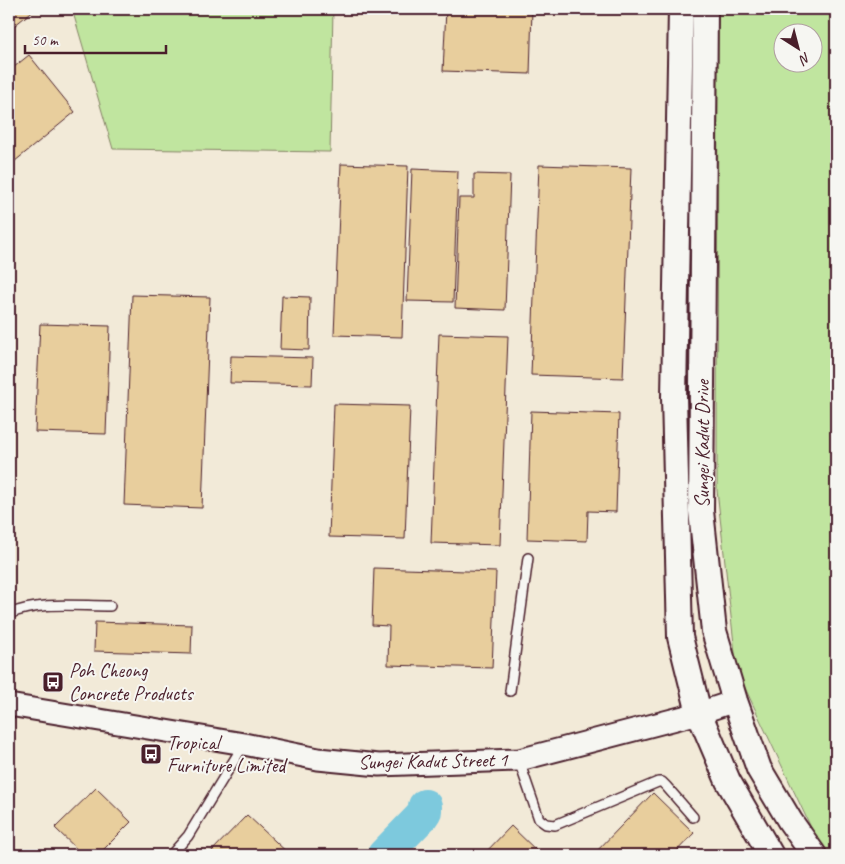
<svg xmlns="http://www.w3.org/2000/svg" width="845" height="864" viewBox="0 0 845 864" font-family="Caveat,sans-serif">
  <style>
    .built { fill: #f2ead8 }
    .green { fill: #c0e59f; stroke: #858265; fill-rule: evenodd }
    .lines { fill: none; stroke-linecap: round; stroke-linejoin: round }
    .river { stroke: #7dc9dd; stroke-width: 34 }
    .building { fill: #e8ce9d; stroke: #4a1f2b }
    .service-casing { stroke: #4a1f2b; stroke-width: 12 }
    .tertiary-casing { stroke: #4a1f2b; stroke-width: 25 }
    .secondary-casing { stroke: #4a1f2b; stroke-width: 28 }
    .service { stroke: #f6f6f2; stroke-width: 9 }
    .tertiary { stroke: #f6f6f2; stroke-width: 21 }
    .secondary { stroke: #f6f6f2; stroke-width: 24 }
    .labels { text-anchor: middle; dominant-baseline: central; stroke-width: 4; stroke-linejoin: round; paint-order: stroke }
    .street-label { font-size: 20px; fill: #4a1f2b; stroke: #f6f6f2 }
    .poi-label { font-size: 20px; fill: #4a1f2b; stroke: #f6f6f2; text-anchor: start }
  </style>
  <rect width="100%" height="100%" fill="#f6f6f2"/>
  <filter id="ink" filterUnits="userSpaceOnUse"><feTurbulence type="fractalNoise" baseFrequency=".02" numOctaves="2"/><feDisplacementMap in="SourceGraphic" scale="10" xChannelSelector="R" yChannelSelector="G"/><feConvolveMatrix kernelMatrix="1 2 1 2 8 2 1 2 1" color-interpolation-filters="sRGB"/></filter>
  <g filter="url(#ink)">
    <path class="built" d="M9,9H729L735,668L823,855H9Z"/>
    <g class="green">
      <path d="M72,9H333L330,152L113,149Z"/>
      <path d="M718,9H836V855H824L737,671L717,490ZM782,32H812V62H782Z"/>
    </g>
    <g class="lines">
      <path class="river" d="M384,855L421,817L425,811V806"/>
    </g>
    <g class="building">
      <path d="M9,9H35L9,30Z"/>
      <path d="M446,9H532L530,74L443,71Z"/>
      <path d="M558,9H627V14L558,12Z"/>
      <path d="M29,55L75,112L9,166V71Z"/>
      <path d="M341,164L408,166L402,337L334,335Z"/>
      <path d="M539,165L631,168L623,378L531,375Z"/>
      <path d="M412,169L458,171L453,302L407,301Z"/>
      <path d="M474,174L510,175L505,310L455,308L459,198H474Z"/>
      <path d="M132,295L210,297L202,508L124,505Z"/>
      <path d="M282,296L310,297L309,350L280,349Z"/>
      <path d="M40,324L110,326L106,434L35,432Z"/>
      <path d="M439,334L508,336L500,545L431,543Z"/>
      <path d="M231,356L313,358L312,385L230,383Z"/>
      <path d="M334,404L410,406L405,539L329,537Z"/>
      <path d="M531,411L619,414L616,512L588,511L587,541L527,539Z"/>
      <path d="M374,568L496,572L492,668L388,665L389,626L372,625Z"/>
      <path d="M95,622L192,625L191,654L94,651Z"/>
      <path d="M96,788L131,822L98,855H83L55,828Z"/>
      <path d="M653,793L694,833L673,855H593Z"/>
      <path d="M247,815L290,855H208Z"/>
      <path d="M511,826L541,855H483Z"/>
    </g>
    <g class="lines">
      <g class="service-casing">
        <g id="service">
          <path d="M9,614C40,601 76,606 110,606"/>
          <path d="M510,691L528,558"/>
          <path d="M519,761L539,819L546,824L555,825L658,782H662L666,786L693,817"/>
          <path d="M9,854L17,855"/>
          <path d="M171,855L188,836L244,744"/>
        </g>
      </g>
      <g class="tertiary-casing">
        <path id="tertiary" d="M9,705L244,744L318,759L379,765L519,760L699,713L735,701"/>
      </g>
      <g class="secondary-casing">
        <g id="secondary">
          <path d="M681,9L674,397L680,637L699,713L728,781L771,855"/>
          <path d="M705,9L701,511L714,631L735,701L759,769L790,821L814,855"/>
        </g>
      </g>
      <use href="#service" class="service"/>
      <use href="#tertiary" class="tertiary"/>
      <use href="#secondary" class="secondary"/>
    </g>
  </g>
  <defs>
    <g id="bus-square" transform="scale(1.125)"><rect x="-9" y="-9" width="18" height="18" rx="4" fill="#4a1f2b" stroke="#f6f6f2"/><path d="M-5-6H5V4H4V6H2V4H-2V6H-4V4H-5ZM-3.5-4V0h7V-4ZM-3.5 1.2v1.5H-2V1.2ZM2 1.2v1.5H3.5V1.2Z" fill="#fff"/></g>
  </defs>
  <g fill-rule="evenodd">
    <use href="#bus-square" x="53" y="682"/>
    <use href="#bus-square" x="151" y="754"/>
  </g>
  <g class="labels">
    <g class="street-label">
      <text transform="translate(702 444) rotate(-90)">Sungei Kadut Drive</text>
      <text transform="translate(433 761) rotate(-1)">Sungei Kadut Street 1</text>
    </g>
    <g class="poi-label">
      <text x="69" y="670">Poh Cheong<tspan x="69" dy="23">Concrete Products</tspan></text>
      <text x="167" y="742">Tropical<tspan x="167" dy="23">Furniture Limited</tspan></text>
    </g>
  </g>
  <rect width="845" height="864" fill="none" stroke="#f6f6f2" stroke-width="30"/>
  <rect x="15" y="15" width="815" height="834" fill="none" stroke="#4a1f2b" stroke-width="2" filter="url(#ink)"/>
  <g transform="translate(798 48) rotate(144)"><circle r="24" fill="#f6f6f2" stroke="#b1a0a2"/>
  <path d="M0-4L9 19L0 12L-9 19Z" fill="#4a1f2b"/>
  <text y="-8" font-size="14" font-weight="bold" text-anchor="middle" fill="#4a1f2b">N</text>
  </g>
  <path d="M25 45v8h141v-8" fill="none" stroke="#4a1f2b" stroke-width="2.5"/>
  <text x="32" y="45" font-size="15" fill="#4a1f2b" stroke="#f6f6f2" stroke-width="4" paint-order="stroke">50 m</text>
</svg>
